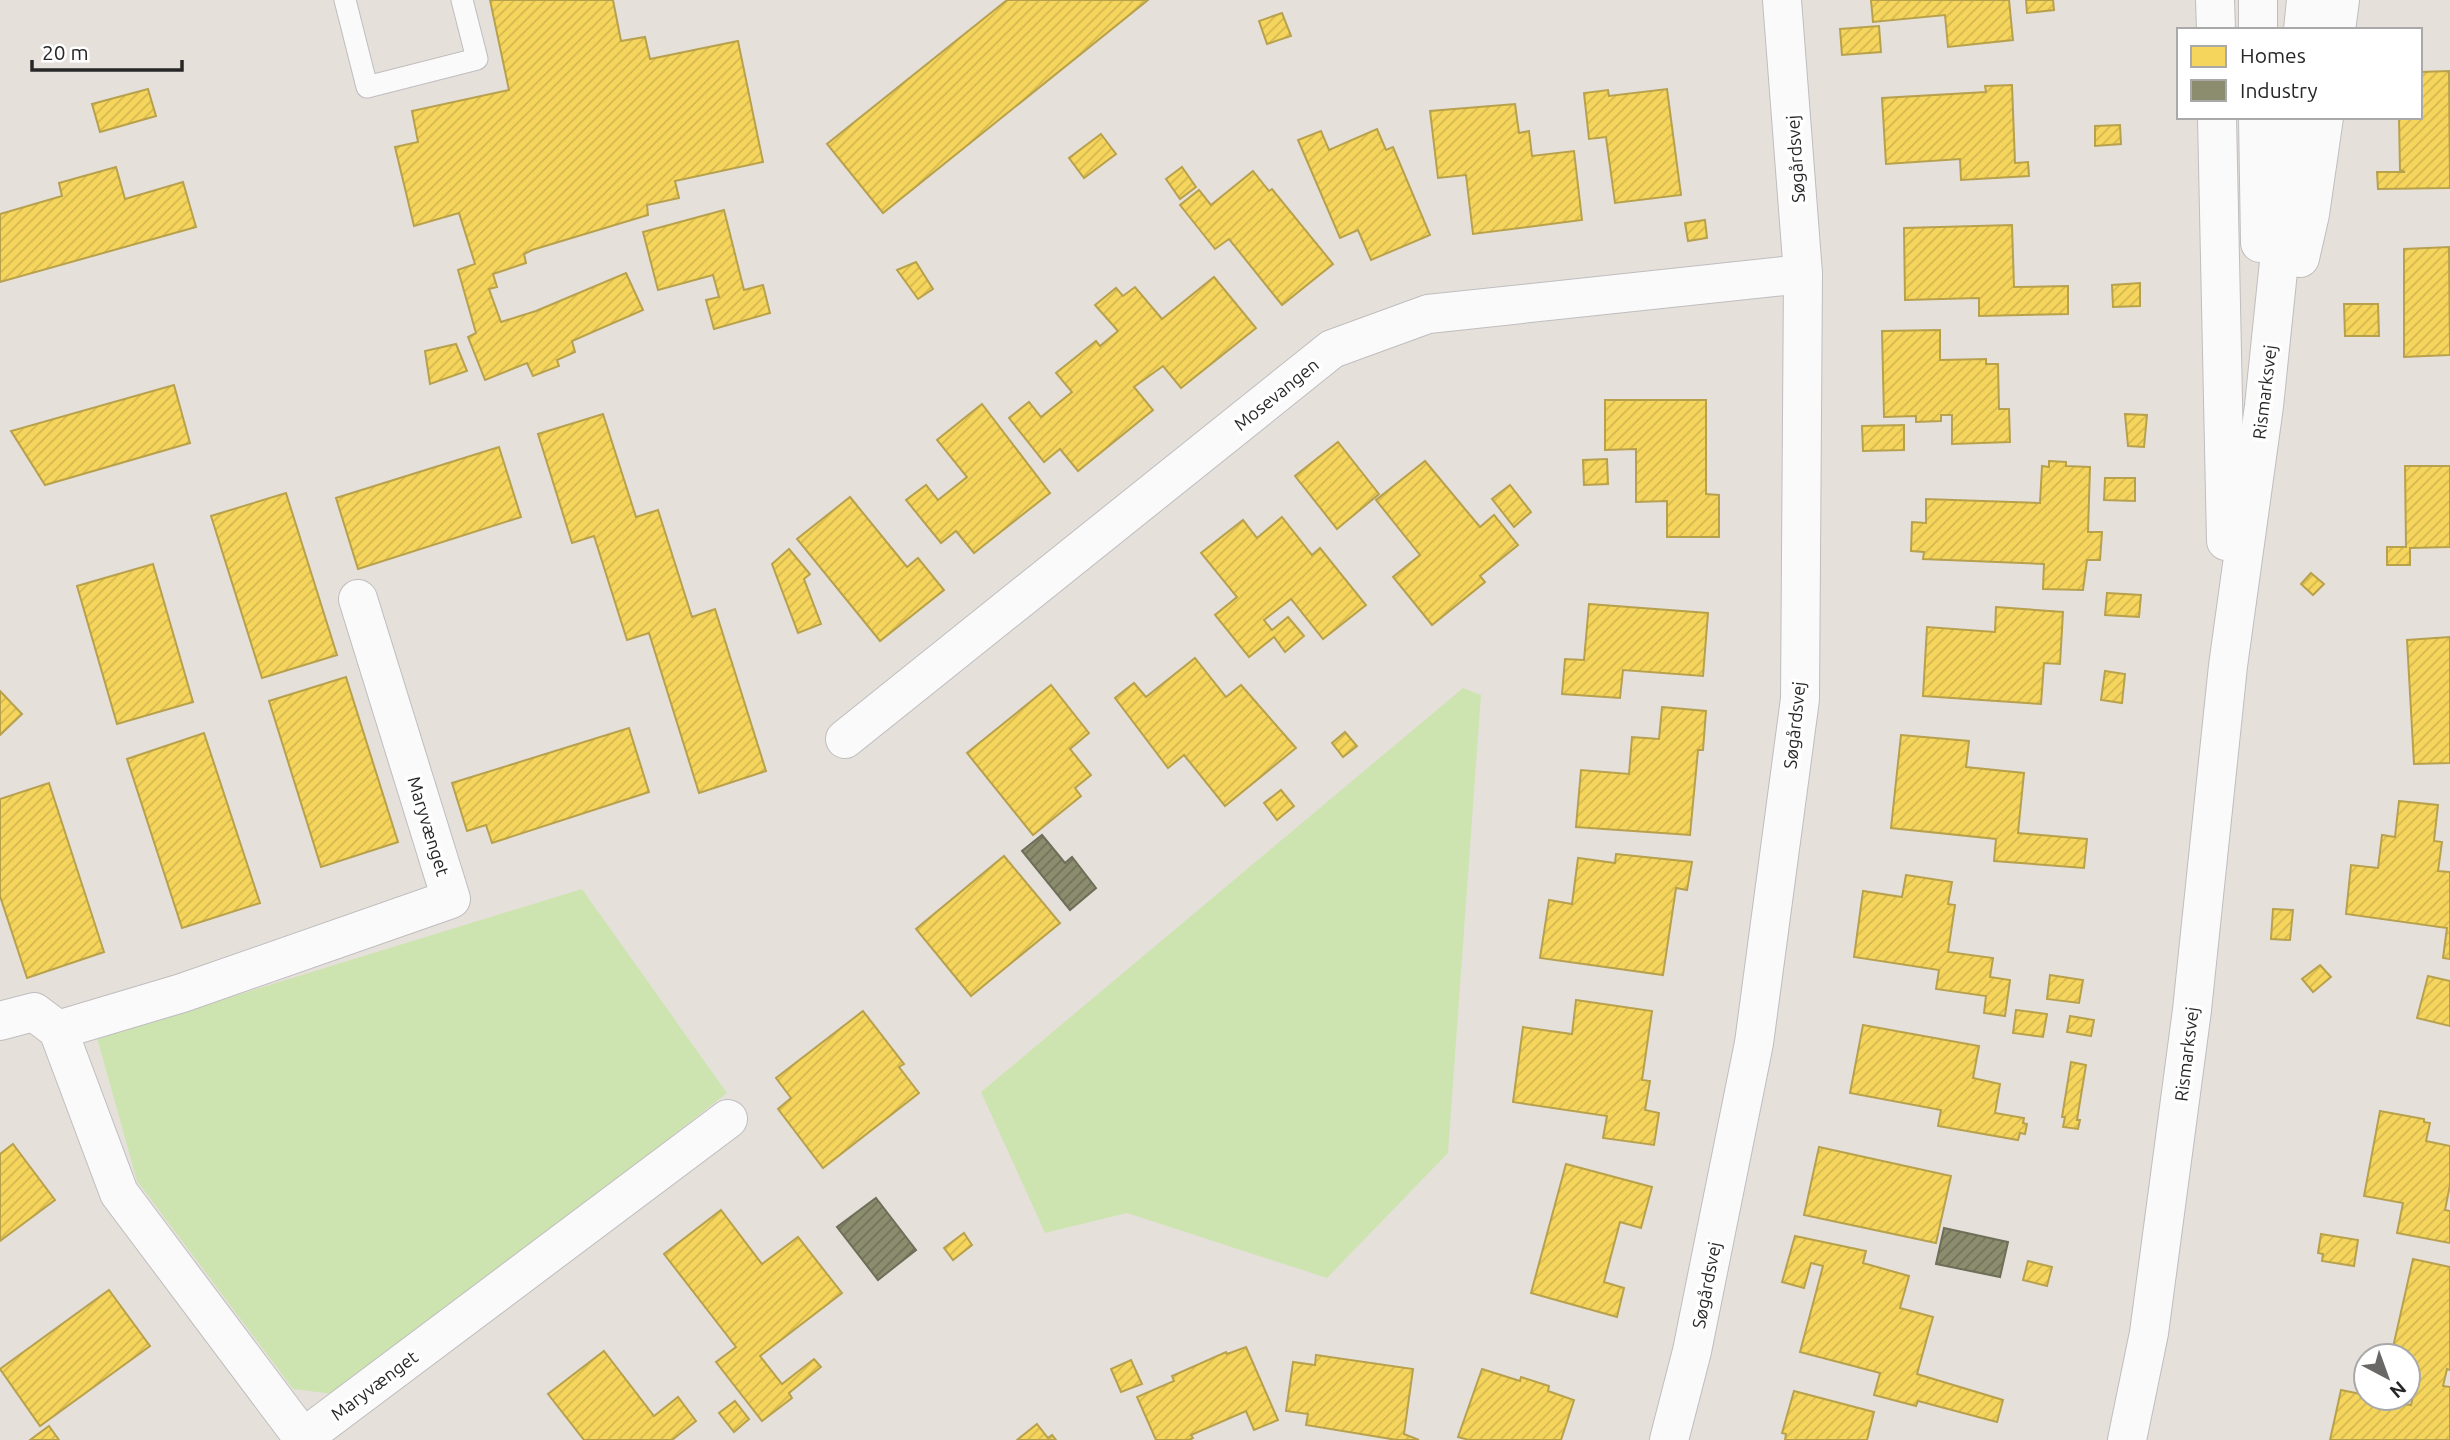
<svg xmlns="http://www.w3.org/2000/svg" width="2450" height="1440" viewBox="0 0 2450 1440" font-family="Ubuntu,sans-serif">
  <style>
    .park { fill: #cde4b1 }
    .homes { fill: url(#homes-hatch); stroke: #b8a14c; stroke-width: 2 }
    .industry { fill: url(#industry-hatch); stroke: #6e6e59; stroke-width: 2 }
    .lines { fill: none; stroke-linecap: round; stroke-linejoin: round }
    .service-casing { stroke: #bfbdbe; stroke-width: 23 }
    .minor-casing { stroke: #bfbdbe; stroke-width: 40 }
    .secondary-casing { stroke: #bfbdbe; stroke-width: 40 }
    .service { stroke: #fbfafa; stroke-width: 21 }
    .minor { stroke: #fbfafa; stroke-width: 38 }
    .secondary { stroke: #fbfafa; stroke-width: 38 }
    .labels { text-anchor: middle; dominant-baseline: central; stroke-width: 7; stroke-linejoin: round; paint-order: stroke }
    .street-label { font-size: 18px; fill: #272727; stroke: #fff }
  </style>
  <defs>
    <pattern id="homes-hatch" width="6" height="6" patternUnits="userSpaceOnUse" patternTransform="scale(1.75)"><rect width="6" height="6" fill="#f6d55c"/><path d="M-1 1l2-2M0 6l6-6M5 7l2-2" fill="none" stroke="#d3b750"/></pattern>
    <pattern id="industry-hatch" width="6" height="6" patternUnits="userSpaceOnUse" patternTransform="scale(1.75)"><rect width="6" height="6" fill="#8c8c6e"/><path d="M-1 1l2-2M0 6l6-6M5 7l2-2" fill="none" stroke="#72725a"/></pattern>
  </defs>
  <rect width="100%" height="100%" fill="#e6e0db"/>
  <g class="park">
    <path d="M1463,688L1481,695L1448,1153L1327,1278L1127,1213L1045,1233L981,1092Z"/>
    <path d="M582,889L727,1093L341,1395L293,1389L137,1181L97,1038Z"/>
  </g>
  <g class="homes">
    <path d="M490,0H613L621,41L645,37L650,59L738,41L763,162L675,181L679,198L647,205L648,215L532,250L524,254L526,263L493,274L497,287L489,289L501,322L536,311L626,273L643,310L572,341L575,352L557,360L559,366L533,376L527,363L485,380L468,337L476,333L458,270L475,264L459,213L414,226L395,147L418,142L412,111L509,90Z"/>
    <path d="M1007,0H1148L883,213L827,144Z"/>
    <path d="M1871,0H2009L2013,40L1948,47L1945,15L1873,22Z"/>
    <path d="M2026,0H2053L2054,10L2027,13Z"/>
    <path d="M1282,13L1291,36L1267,44L1259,21Z"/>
    <path d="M1879,26L1881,52L1842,55L1840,29Z"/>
    <path d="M2449,71L2450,188L2378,189L2377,172H2405L2400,170L2399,117H2420V72Z"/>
    <path d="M2012,85L2015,163L2028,162L2029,176L1961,180L1960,159L1886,164L1882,98L1986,92L1985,86Z"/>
    <path d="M148,89L156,116L100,132L92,104Z"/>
    <path d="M1667,89L1681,195L1615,203L1606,137L1589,139L1584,93L1608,90L1609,96Z"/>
    <path d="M1515,104L1519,133L1529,131L1532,156L1574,151L1582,220L1473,234L1466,175L1438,178L1430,111Z"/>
    <path d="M2120,125L2121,144L2095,146V126Z"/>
    <path d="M1377,129L1386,150L1393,147L1430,235L1371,260L1358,230L1340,238L1298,140L1321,131L1329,150Z"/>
    <path d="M1101,134L1116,154L1084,178L1069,158Z"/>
    <path d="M116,167L125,199L183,182L196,227L0,282V214L62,196L59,183Z"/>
    <path d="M1182,167L1196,187L1180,199L1166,179Z"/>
    <path d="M1253,171L1269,191L1272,189L1333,264L1282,305L1229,239L1215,249L1180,205L1199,190L1211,205Z"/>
    <path d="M724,210L744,290L763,285L770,313L714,329L706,300L719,297L713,275L658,290L643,232Z"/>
    <path d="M1705,220L1707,238L1688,241L1685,223Z"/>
    <path d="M2012,225L2014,287L2068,286V314L1979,316V298L1905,300L1904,228Z"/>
    <path d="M2449,247L2450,355L2404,357V249Z"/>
    <path d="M916,262L933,289L918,299L897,270Z"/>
    <path d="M1214,277L1256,328L1181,388L1163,366L1134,387L1153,410L1078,471L1060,449L1044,462L1009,418L1029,402L1041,417L1072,392L1056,373L1096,341L1100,346L1118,331L1095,305L1116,288L1123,296L1135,287L1162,319Z"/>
    <path d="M2140,283V306L2113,307L2112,285Z"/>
    <path d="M2344,304H2378L2379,336H2345Z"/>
    <path d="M1940,330V360L1986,359V364H1998L1999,409H2009L2010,442L1952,444V415H1941V421L1916,422V416L1884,417L1882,331Z"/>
    <path d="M456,344L467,371L430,384L425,351Z"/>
    <path d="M174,385L190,443L45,485L11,431Z"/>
    <path d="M1605,400H1706V494L1719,495V537H1667V501L1636,502V449L1605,450Z"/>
    <path d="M982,404L1050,493L974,553L956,531L941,543L906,500L926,485L938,500L967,477L937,440Z"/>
    <path d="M603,414L636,517L658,510L692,617L715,609L766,771L699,793L649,633L627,640L594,536L572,543L538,434Z"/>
    <path d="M2125,414L2147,415L2144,447L2128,446Z"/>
    <path d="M1904,425V450L1863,451L1862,426Z"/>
    <path d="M1338,442L1379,494L1337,529L1295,476Z"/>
    <path d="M499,447L521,517L358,569L336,498Z"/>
    <path d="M1607,459L1608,484L1584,485L1583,460Z"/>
    <path d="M1425,461L1480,527L1494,515L1518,545L1480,576L1485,582L1432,625L1393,577L1420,555L1376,500Z"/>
    <path d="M2049,461L2066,462V466L2090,467L2088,532H2102L2100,560H2087L2083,590L2043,589L2044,564L1923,559L1924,552L1911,551L1912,522L1926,523V499L2040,503L2042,466L2049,467Z"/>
    <path d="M2405,466H2450V547L2410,548V565H2387V547H2406Z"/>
    <path d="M2105,478H2135V501L2104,500Z"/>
    <path d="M1510,485L1531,512L1514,527L1492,499Z"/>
    <path d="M286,493L337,655L262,678L211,516Z"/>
    <path d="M850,497L907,567L918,558L944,590L880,641L797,539Z"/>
    <path d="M1282,517L1312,555L1320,548L1366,605L1323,639L1291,599L1264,620L1272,630L1288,617L1304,636L1285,652L1274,637L1249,657L1215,615L1237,597L1201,553L1243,520L1257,538Z"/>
    <path d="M789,549L810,574L804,579L821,624L798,633L772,564Z"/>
    <path d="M153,564L193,702L117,724L77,586Z"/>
    <path d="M2311,573L2324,584L2313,595L2301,584Z"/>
    <path d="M2107,593L2141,595L2139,617L2105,615Z"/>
    <path d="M1589,604L1708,613L1703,676L1623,670L1620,698L1562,694L1565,659L1584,660Z"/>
    <path d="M1996,607L2063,612L2060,664L2044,663L2041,704L1923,696L1927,627L1995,632Z"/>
    <path d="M2450,637V763L2414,764L2407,640Z"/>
    <path d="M1195,658L1226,697L1241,685L1296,748L1225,806L1184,755L1168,768L1115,698L1134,683L1146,697Z"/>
    <path d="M2105,671L2125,674L2122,703L2101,700Z"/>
    <path d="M346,677L398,842L321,867L269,701Z"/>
    <path d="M1051,685L1089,733L1070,749L1091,775L1075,788L1081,796L1033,835L967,753Z"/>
    <path d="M0,691L22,714L0,735Z"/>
    <path d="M1662,707L1706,711L1703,750H1698L1690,835L1576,827L1581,770L1629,774L1632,737L1659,739Z"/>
    <path d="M629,728L649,792L492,843L486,825L467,831L452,783Z"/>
    <path d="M1345,732L1357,746L1343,757L1332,743Z"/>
    <path d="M204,733L260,903L182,928L127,759Z"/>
    <path d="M1901,735L1969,741L1966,767L2024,773L2018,833L2087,839L2084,868L1994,861L1996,839L1891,828Z"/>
    <path d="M49,783L104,952L27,978L0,896V799Z"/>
    <path d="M1281,790L1294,806L1277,820L1264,803Z"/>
    <path d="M2399,801L2438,805L2434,841L2442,842L2438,871L2450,872V959L2443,958L2447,928L2346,914L2351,865L2378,868L2382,835L2395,837Z"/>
    <path d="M1616,854L1692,862L1687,890L1676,888L1663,975L1540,958L1549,900L1572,904L1578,858L1615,863Z"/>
    <path d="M1004,856L1060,923L971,996L916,929Z"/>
    <path d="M1906,875L1952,882L1948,904L1955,905L1948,952L1993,958L1990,977L2010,980L2005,1016L1984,1013L1986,996L1936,989L1939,970L1854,957L1863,891L1902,897Z"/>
    <path d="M2273,909L2293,910L2290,940L2271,939Z"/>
    <path d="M2320,965L2331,977L2313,992L2302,979Z"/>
    <path d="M2050,975L2083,980L2079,1003L2047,999Z"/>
    <path d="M2428,976L2450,981V1026L2417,1018Z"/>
    <path d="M1576,1000L1652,1011L1642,1080L1650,1081L1645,1110L1659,1113L1654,1145L1603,1138L1607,1116L1513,1102L1523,1027L1572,1034Z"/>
    <path d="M2016,1010L2047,1014L2043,1037L2013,1033Z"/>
    <path d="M863,1011L904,1064L899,1067L919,1093L823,1168L778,1109L791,1098L776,1078Z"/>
    <path d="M2070,1016L2094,1020L2091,1036L2067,1032Z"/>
    <path d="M1863,1025L1979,1046L1973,1078L2000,1084L1995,1113L2024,1118L2023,1123L2027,1124L2025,1134L2020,1133L2018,1140L1938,1126L1941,1110L1850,1093Z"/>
    <path d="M2071,1062L2086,1065L2077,1120H2080L2078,1129L2063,1127L2065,1117H2062Z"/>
    <path d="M2380,1111L2424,1119V1122L2430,1123L2426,1141L2450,1146V1185L2445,1210L2450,1211V1243L2397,1233L2403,1203L2364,1196Z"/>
    <path d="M13,1144L55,1200L0,1241V1154Z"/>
    <path d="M1819,1147L1951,1176L1936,1243L1804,1215Z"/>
    <path d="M1566,1164L1652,1187L1641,1228L1620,1222L1604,1282L1624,1288L1617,1317L1531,1293Z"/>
    <path d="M721,1210L762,1264L798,1237L842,1293L760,1356L782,1384L814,1359L821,1367L789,1393L792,1398L762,1421L716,1362L736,1347L664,1254Z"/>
    <path d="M964,1233L972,1245L953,1260L944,1248Z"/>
    <path d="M2321,1234L2358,1240L2354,1266L2322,1261L2323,1254L2318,1253Z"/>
    <path d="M1795,1236L1866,1251L1863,1263L1909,1276L1900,1308L1933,1317L1917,1374L2003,1400L1997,1422L1918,1401L1916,1406L1874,1395L1880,1373L1800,1352L1823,1266L1811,1263L1804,1288L1782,1282Z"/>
    <path d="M2413,1259L2450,1267V1370L2447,1369L2443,1386L2450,1387V1440H2330L2341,1390L2366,1395V1398L2411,1405L2416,1383L2408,1381V1356H2391Z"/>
    <path d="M2028,1261L2052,1267L2047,1286L2023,1280Z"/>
    <path d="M109,1290L150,1346L40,1426L0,1369Z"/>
    <path d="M1246,1347L1278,1420L1254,1430L1246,1411L1191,1435L1193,1438L1189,1440H1156L1137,1397L1174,1381L1172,1376L1226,1352L1227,1354Z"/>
    <path d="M604,1351L654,1416L678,1397L696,1421L672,1440H584L548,1394Z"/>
    <path d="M1316,1355L1413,1369L1404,1434L1419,1440H1397L1306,1425L1308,1414L1286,1411L1293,1362L1315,1365Z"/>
    <path d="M1131,1360L1142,1384L1121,1392L1111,1369Z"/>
    <path d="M1482,1369L1520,1381L1521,1377L1549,1386L1548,1391L1574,1400L1561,1440H1469L1458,1437Z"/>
    <path d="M1794,1391L1874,1412L1867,1440H1785L1786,1434L1782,1433Z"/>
    <path d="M735,1401L749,1419L734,1432L719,1413Z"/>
    <path d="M1037,1424L1048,1438L1052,1435L1056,1440H1017Z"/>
    <path d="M49,1426L59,1440H30Z"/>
  </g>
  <g class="industry">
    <path d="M1042,835L1065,863L1072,857L1096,888L1070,910L1022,851Z"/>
    <path d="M876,1198L916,1250L878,1280L837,1227Z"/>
    <path d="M1944,1228L2008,1242L2000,1277L1936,1264Z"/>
  </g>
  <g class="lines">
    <g class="service-casing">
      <path id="service" d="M345,0L367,87L477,59L462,0"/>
    </g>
    <g class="minor-casing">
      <g id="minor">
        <path d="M845,739L1332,349L1428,314L1803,274"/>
        <path d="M0,1021L34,1012L58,1030L182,993L451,899L358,599"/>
        <path d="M58,1030L119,1193L303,1438L728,1119"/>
        <path d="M1669,1440L1692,1351L1754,1043L1800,699L1803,274L1782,0"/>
      </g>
    </g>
    <g class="secondary-casing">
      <g id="secondary">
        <path d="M2215,0L2216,30"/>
        <path d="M2258,0V30"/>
        <path d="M2303,30L2306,0"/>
        <path d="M2336,30L2340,0"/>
        <path d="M2217,117L2226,541"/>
        <path d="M2258,117L2260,243"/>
        <path d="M2300,258L2310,214L2324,117"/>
        <path d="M2127,1440L2149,1333L2192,1010L2228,666L2264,406L2294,117"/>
      </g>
    </g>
    <use href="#service" class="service"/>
    <use href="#minor" class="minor"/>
    <use href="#secondary" class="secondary"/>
  </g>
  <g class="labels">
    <g class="street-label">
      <text transform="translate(1795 159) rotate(-94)">Søgårdsvej</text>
      <text transform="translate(2264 392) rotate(-83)">Rismarksvej</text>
      <text transform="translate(1276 394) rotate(-39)">Mosevangen</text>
      <text transform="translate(1794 725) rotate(-84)">Søgårdsvej</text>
      <text transform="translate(429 826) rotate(73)">Maryvænget</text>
      <text transform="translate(2186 1054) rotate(-83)">Rismarksvej</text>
      <text transform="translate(1706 1285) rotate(-79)">Søgårdsvej</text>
      <text transform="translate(374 1385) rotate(-37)">Maryvænget</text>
    </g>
  </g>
  <rect x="2177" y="28" width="245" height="91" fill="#ffffff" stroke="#a9a9a9" stroke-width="2"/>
  <rect x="2191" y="46" width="35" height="21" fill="#f6d55c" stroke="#a9a9a9" stroke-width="2"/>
  <text x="2240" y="63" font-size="21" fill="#272727">Homes</text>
  <rect x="2191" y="80" width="35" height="21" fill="#8c8c6e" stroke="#a9a9a9" stroke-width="2"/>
  <text x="2240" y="98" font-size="21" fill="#272727">Industry</text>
  <g transform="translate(2387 1377) rotate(139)"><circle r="33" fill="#ffffff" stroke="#a9a9a9" stroke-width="2"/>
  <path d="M0-5L12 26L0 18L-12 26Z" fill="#6a6866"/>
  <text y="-10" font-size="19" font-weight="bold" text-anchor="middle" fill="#272727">N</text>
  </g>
  <path d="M32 60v10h150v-10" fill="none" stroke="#272727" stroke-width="3.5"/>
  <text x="42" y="60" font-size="21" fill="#272727" stroke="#ffffff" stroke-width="5" paint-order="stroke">20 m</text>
</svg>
